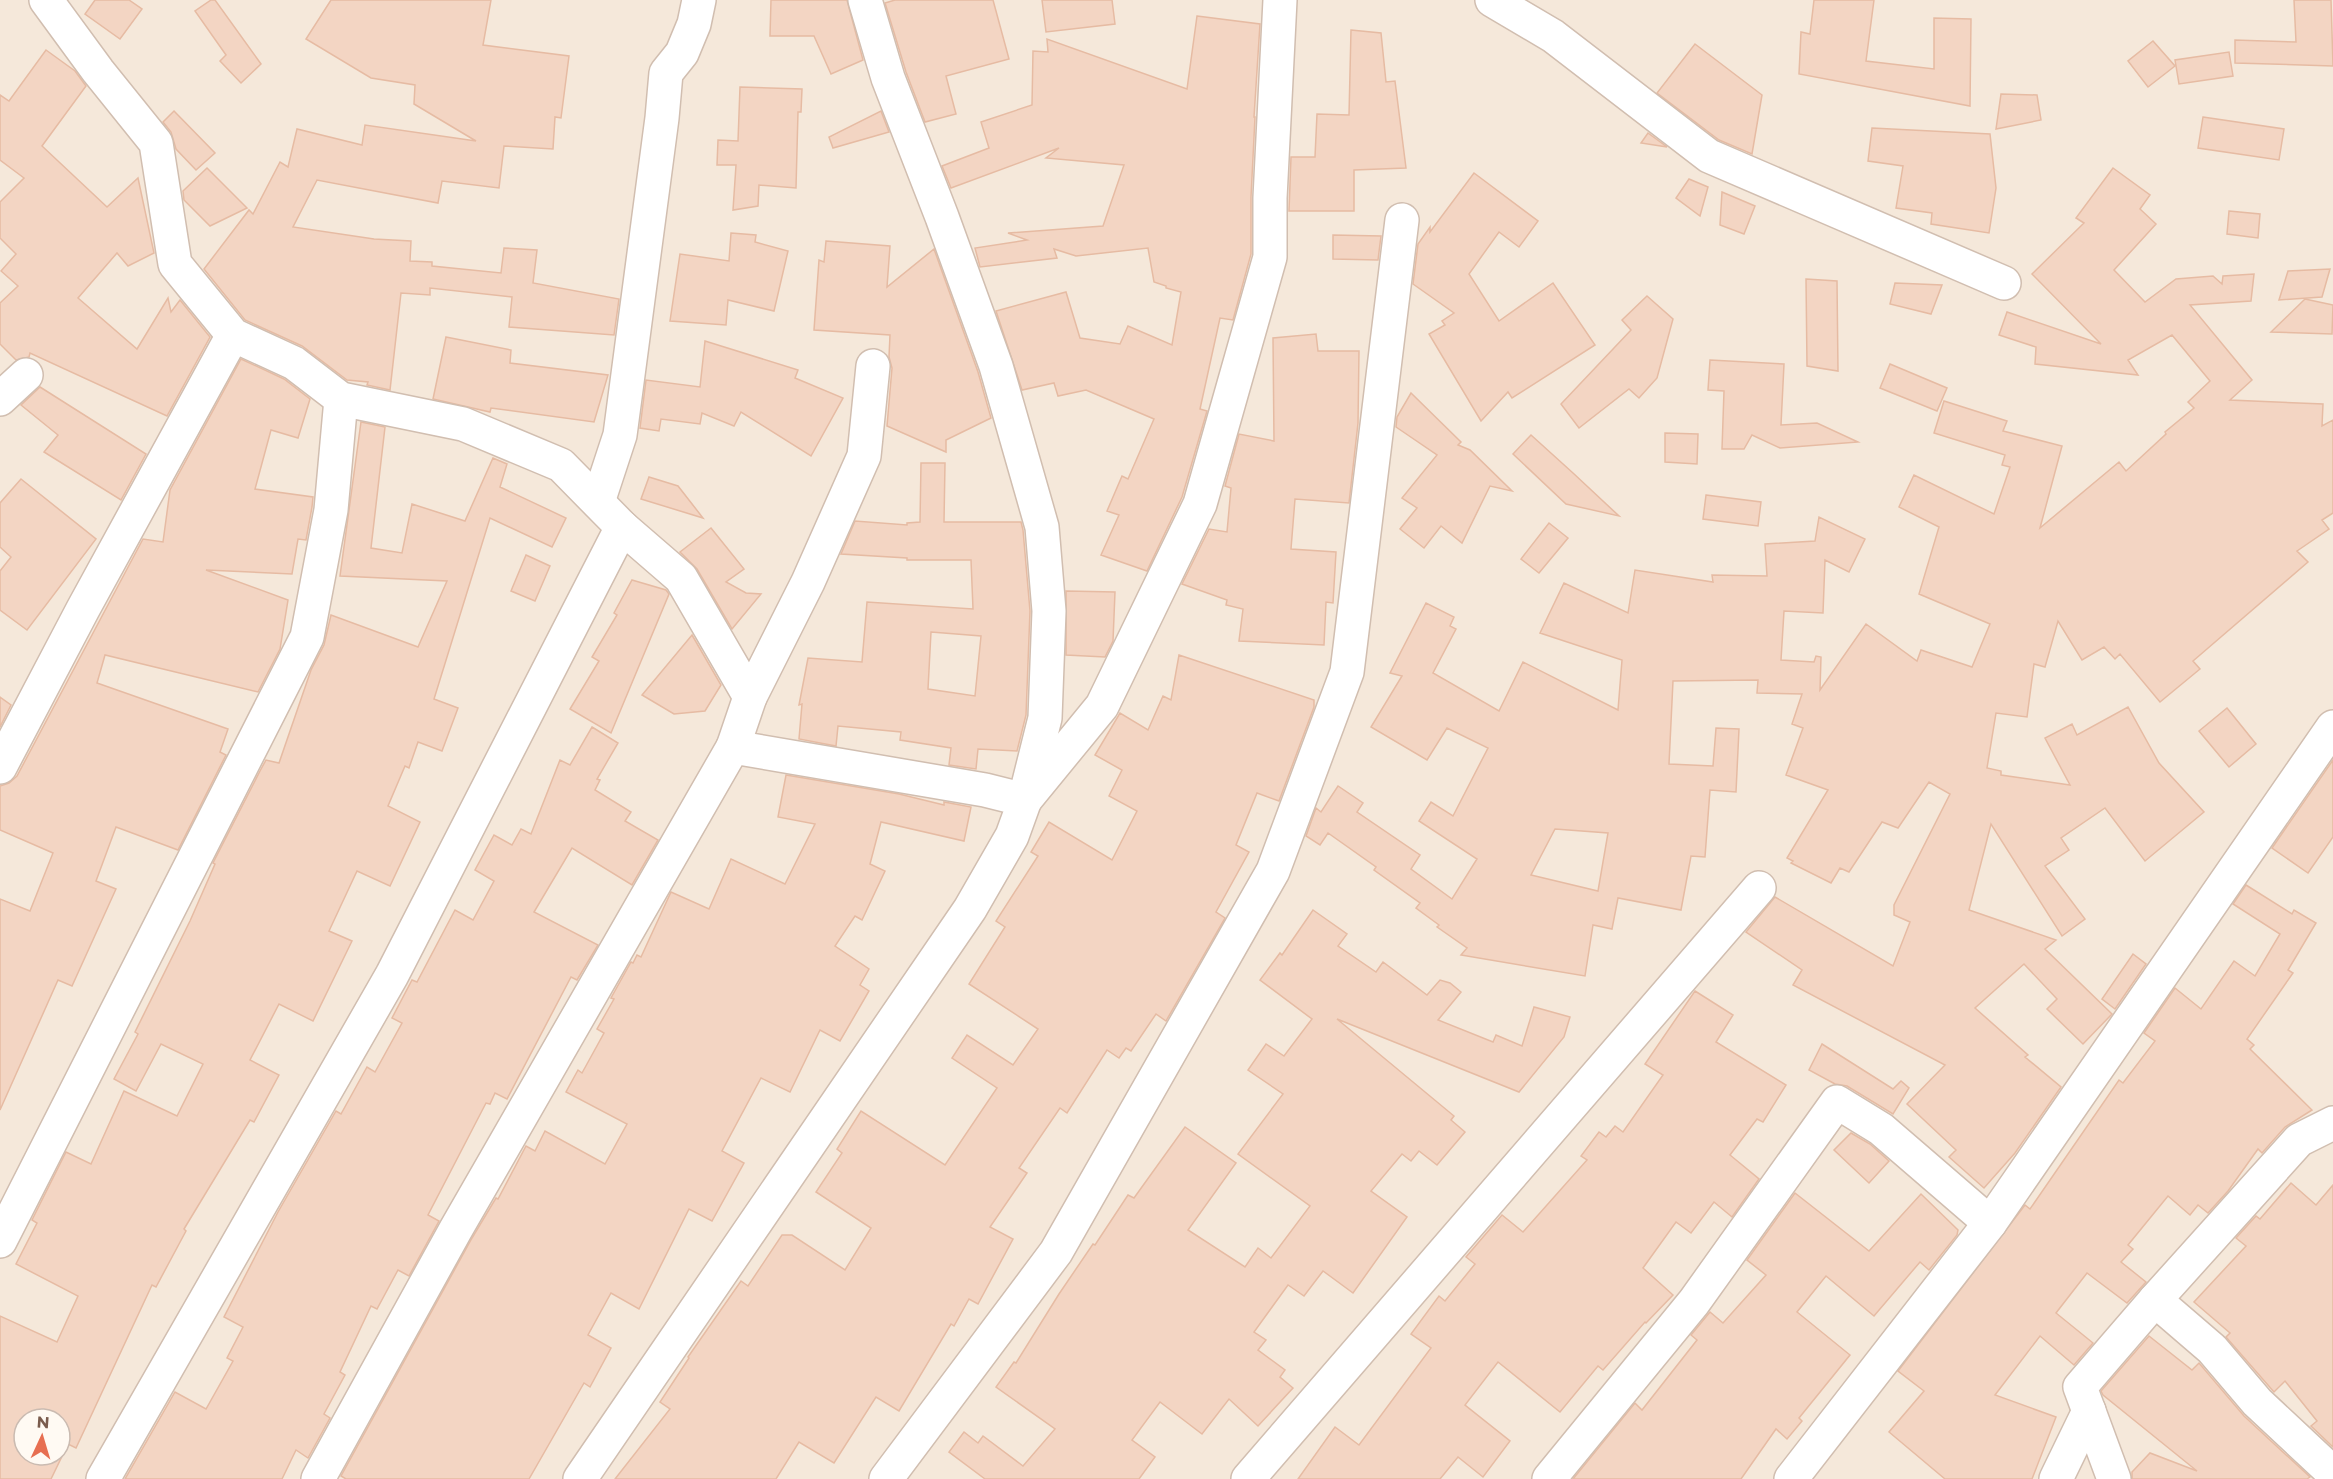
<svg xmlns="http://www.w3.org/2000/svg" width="2333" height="1479" viewBox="0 0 2333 1479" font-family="Montserrat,sans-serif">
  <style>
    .residential { fill: #f5e8da; fill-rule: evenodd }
    .building { fill: #f3d5c3; stroke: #e6bba3; stroke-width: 1.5; fill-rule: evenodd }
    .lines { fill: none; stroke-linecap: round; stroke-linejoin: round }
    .minor-casing { stroke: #d1beb0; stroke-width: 36 }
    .minor { stroke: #fff; stroke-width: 33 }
  </style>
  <rect width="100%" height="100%" fill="#fdf6ec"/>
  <path class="residential" d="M0,0H2333V1479H0ZM24,1419H60V1455H24Z"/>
  <g class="building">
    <path d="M95,0H129L142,9L120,39L85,14Z"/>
    <path d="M211,0H215L261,64L241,83L220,61L226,55L195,11Z"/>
    <path d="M331,0H491L483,45L569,56L561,118L555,117L553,149L504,146L499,188L442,181L438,203L317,180L293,227L374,239L411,241L410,261L432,262V266L501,273L504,248L537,250L533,283L619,299L614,335L509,327L512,297L430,288V295L401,293L390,390L367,385L368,382L347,380L302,346L245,320L204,269L249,210L253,214L280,162L288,167L297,129L362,145L365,125L476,141L414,104L415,85L371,78L306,39Z"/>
    <path d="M771,0H847L863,60L831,74L814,36H770Z"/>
    <path d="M895,0H993L1009,59L946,76L956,114L925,122L906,72L885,3Z"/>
    <path d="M1042,0H1112L1115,24L1046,32Z"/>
    <path d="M1814,0H1874L1866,61L1934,69V18L1971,19L1970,106L1799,74L1801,32L1810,34Z"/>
    <path d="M2294,0H2331L2333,66L2235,63V40L2296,42Z"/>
    <path d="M1197,16L1260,24L1254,117H1255L1251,197V254L1233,320L1220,318L1200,409L1207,411L1182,497L1147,571L1101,555L1119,515L1107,511L1122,476L1128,479L1154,419L1086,390L1058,396L1054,383L1022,390L996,311L1066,292L1080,338L1120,344L1128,326L1172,345L1181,292L1166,288V286L1154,282L1148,248L1076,256L1054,249L1057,258L980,267L975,248L1027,240L1008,233L1103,226L1124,165L1046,158L1059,148L951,188L942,166L989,148L981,122L1032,105L1033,51L1048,52L1047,39L1187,89Z"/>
    <path d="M1351,30L1381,33L1386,82L1395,81L1406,168L1354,170V211H1289L1291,157H1315L1317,114L1349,115Z"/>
    <path d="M2153,41L2175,66L2148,87L2128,61Z"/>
    <path d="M1695,44L1762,95L1752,154L1719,140L1657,93Z"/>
    <path d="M46,50L75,71L86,86L42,146L107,207L138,178L154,253L128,266L117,253L78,298L137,349L168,298L171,312L180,300L210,337L167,416L30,353L29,357L16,360L0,344V303L18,286L1,271L16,254L0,238V202L24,178L0,160V95L9,101Z"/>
    <path d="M2229,52L2233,76L2179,84L2175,60Z"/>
    <path d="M740,87L802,89L801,112H798L796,188L759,185L758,206L733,210L736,165H717L718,140L738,141Z"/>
    <path d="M2001,94L2037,95L2041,120L1996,129Z"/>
    <path d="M174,111L215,153L196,170L176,149L171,132L163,122Z"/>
    <path d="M881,111L889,132L833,148L829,137Z"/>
    <path d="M2203,117L2284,129L2279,160L2198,148Z"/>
    <path d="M1872,128L1990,134L1996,188L1989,233L1931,224L1932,213L1896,208L1903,166L1868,161Z"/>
    <path d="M1648,133L1667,147L1641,143Z"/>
    <path d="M207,168L247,208L210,226L184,200L183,191Z"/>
    <path d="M2113,168L2150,195L2140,209L2156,224L2114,270L2145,302L2176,279L2213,276L2222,284L2223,276L2254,274L2251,301L2190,305L2252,380L2230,400L2323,404L2322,426L2333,420V513L2322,520L2329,529L2297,551L2308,562L2193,661L2200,669L2160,702L2120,654L2115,659L2104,647L2082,660L2058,621L2045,667L2034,664L2027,717L1996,713L1987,768L2001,771V775L2070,785L2045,738L2072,724L2077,735L2128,707L2159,763L2204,812L2145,861L2105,808L2061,838L2069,850L2045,866L2085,919L2062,936L1991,824L1969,910L2056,940L2045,949L2112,1014L2083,1044L2047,1009L2057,999L2024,964L1975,1008L2028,1055L2025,1057L2061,1087L2015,1153L1984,1188L1949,1157L1956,1150L1907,1104L1945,1065L1793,985L1802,970L1746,932L1775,897L1893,966L1910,922L1894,915V905L1950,794L1929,782L1898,828L1882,822L1849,872L1840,868L1831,883L1791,863L1793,861L1787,858L1828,790L1786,775L1803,728L1792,724L1802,694L1757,693L1758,680L1673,681L1669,764L1713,766L1716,728L1739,729L1736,792L1710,790L1705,857L1691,856L1681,910L1618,898L1612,929L1593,925L1585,976L1461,955L1467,948L1437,927L1439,925L1416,908L1420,903L1374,870L1376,867L1328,833L1320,845L1306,836L1316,808L1321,812L1338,786L1363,803L1357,812L1420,855L1411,869L1452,899L1477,859L1419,821L1431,802L1453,816L1488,748L1447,728L1427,760L1371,727L1402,676L1390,673L1426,603L1454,617L1450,626L1456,629L1433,673L1499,711L1523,662L1618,710L1622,660L1540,633L1564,583L1628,613L1635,570L1713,582L1712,575L1767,576L1765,544L1815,541L1819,517L1865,539L1849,572L1825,560L1823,613L1784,611L1781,660L1814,662L1816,656L1821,657L1820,690L1866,624L1917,661L1921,650L1972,667L1990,624L1919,594L1939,527L1899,507L1914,475L1994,514L2010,467L2002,465L2005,455L1934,433L1944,401L2007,421L2003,431L2062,446L2040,528L2119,462L2126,471L2166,434L2165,432L2194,408L2188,402L2210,381L2172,335L2128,360L2138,375L2035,364L2036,347L1999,335L2007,312L2101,344L2032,274L2084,223L2076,218ZM1555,829L1608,833L1598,891L1531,875Z"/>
    <path d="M1474,173L1538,221L1519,247L1499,232L1469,274L1499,321L1553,283L1595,345L1512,398L1508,392L1481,421L1429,334L1445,325L1442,321L1454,313L1413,284L1418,244L1430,227V232Z"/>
    <path d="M1689,179L1708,187L1700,216L1676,198Z"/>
    <path d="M1722,192L1755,206L1744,234L1720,225Z"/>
    <path d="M2229,211L2260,214L2258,238L2227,234Z"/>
    <path d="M731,233L756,235L755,242L788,251L774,311L728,300L726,325L670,321L680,254L729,261Z"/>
    <path d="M1333,235L1381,236L1378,260L1333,259Z"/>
    <path d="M826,241L890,246L887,287L934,249L978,372L991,418L946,440V452L887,426L892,368L889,357L890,335L814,330L819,260L824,262Z"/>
    <path d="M2330,269L2322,297L2279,300L2288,271Z"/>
    <path d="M1806,279L1837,281L1838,371L1807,366Z"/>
    <path d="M1895,283L1942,285L1931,314L1890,304Z"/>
    <path d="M1647,296L1673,319L1657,378L1639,398L1629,389L1579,428L1561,404L1631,330L1622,320Z"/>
    <path d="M2305,299L2333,305L2332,334L2271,332Z"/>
    <path d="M1316,334L1318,351H1359L1358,423L1349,503L1295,499L1291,549L1336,552L1333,603L1326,602L1324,645L1239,641L1243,609L1226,605L1227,600L1182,584L1209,529L1227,532L1231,488L1225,486L1239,434L1274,441L1273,338Z"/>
    <path d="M446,337L511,350L510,363L608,375L594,422L491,408L490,412L433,399Z"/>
    <path d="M705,341L798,370L795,378L843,398L811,456L741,412L734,426L702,413L700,424L661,419L659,431L640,428L646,380L700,387Z"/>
    <path d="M241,359L284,379L310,399L298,438L271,430L255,489L313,497L312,507L306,540L298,539L292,574L206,570L288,600L280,649L258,692L105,655L97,683L228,729L220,752L226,755L178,850L116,827L96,881L116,889L72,986L58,980L0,1110V899L30,911L53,853L0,830V786L9,783L17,776L143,539L163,542L170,490Z"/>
    <path d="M1710,360L1784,364L1781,425L1817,423L1858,442L1780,448L1752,435L1744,449H1722L1724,391L1708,390Z"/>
    <path d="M1890,364L1947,388L1937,411L1880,388Z"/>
    <path d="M40,387L146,454L121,500L44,452L58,435L21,405Z"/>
    <path d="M1411,393L1461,442L1458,445L1470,450L1512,491L1490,486L1462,543L1441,526L1424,548L1400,529L1417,508L1402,498L1437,455L1396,427L1397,417Z"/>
    <path d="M361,422L385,427L371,548L402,553L412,504L465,521L493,458L507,464L500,487L566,518L552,547L490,518L434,699L458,708L442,751L418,742L409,768L405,766L388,806L420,822L390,886L357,871L329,931L352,941L313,1021L279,1004L250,1060L279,1075L254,1122L250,1120L184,1229L186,1231L156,1287L152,1285L76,1448L68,1444L51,1479H0V1316L57,1342L78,1296L16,1264L37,1223L32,1220L66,1152L91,1164L124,1091L177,1116L203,1064L161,1044L136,1091L114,1079L138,1034L135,1032L190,921L215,864L213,863L260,771L266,760L279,763L311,670L324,645L331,615L418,647L447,581L340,576ZM24,1419H60V1455H24Z"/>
    <path d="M1665,433L1698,434L1697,464L1665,462Z"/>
    <path d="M1531,435L1573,473L1619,516L1566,504L1513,454Z"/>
    <path d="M921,463H945L944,522H1021L1023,530L1030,611L1026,715L1017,751L978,749L976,769L949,765L951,748L900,740L901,732L838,726L836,746L799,739L802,704L799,705L808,658L862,662L867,602L973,609L971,560H907V558L841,554L855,521L907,525V523L920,522ZM931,632L981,636L975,696L928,689Z"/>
    <path d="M649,477L678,486L703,518L641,499Z"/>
    <path d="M21,479L96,539L27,630L0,610V571L11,557L0,547V503Z"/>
    <path d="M1706,495L1761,502L1758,526L1703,519Z"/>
    <path d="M1549,523L1568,538L1539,573L1521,559Z"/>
    <path d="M711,528L744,569L726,582L746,593L761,594L732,629L697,569L680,552Z"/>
    <path d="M526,555L550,566L535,601L511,591Z"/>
    <path d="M632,580L666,590L669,594L611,733L570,709L599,661L592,657L617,615L614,613Z"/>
    <path d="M1066,591L1115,592L1113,641L1105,657L1066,655Z"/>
    <path d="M692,635L721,685L705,711L674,714L642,695Z"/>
    <path d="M1179,655L1314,700V707L1279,801L1257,793L1236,845L1249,852L1216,912L1225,918L1166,1021L1156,1014L1131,1051L1126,1048L1119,1058L1107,1050L1067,1113L1060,1108L1019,1168L1027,1173L990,1227L1013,1239L978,1304L969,1299L954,1326L951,1324L899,1411L876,1397L834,1463L799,1442L776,1479H615L670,1409L660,1402L689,1358L688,1357L741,1281L748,1286L782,1235H792L845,1270L871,1228L816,1192L842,1153L837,1149L861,1111L945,1165L997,1088L952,1058L967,1035L1013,1065L1038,1029L969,984L1005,927L996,921L1038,856L1031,852L1049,822L1112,860L1137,811L1109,796L1122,770L1095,755L1120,713L1148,730L1163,696L1171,700Z"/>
    <path d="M0,697L11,705L0,727Z"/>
    <path d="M2227,708L2256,744L2229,767L2199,731Z"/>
    <path d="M592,727L618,743L597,779L600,780L595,790L631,812L625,821L658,840L632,885L572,848L534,912L598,945L577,980L571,977L507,1099L495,1093L490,1104L486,1103L428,1215L439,1221L409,1276L398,1270L377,1309L371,1306L340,1372L345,1375L324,1414L330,1418L308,1458L296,1450L282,1479H125L175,1392L206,1409L233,1361L227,1358L243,1327L224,1317L278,1212L336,1111L341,1114L367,1067L375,1072L402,1023L392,1018L412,980L417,982L455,910L473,920L494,881L475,870L494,835L512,845L521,829L531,834L560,760L570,765Z"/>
    <path d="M2333,760V837L2308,873L2272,848Z"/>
    <path d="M786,775L899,794L944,805V802L971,807L964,841L881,822L870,864L885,871L862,920L855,916L835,946L869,969L860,985L869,991L840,1041L820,1030L790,1092L761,1078L722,1151L744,1163L712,1221L689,1209L639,1309L611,1293L588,1335L611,1348L590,1387L584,1383L529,1479H346L341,1476L472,1238L496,1198L498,1199L526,1146L535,1151L545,1131L605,1164L627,1124L566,1092L578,1070L582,1073L604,1033L597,1029L614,999L611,998L631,962L633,963L637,955L641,957L671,892L709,909L731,859L785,884L815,824L778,817Z"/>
    <path d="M2246,885L2292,914L2294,910L2316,923L2288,970L2293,973L2247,1039L2254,1045L2250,1049L2312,1110L2285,1127L2262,1153L2258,1149L2228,1191L2208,1213L2198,1205L2190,1215L2168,1196L2128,1245L2133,1249L2121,1262L2146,1282L2127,1303L2087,1273L2056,1313L2093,1343L2074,1365L2040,1336L1995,1395L2056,1417L2032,1479H1945L1889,1432L1924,1391L1898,1371L2025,1205L2030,1209L2119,1080L2123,1083L2155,1041L2144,1033L2175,988L2201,1009L2234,961L2255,976L2280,934L2233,904Z"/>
    <path d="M1313,910L1347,934L1338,946L1376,972L1383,962L1427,995L1440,980L1450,983L1461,992L1438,1020L1493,1042L1496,1035L1522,1046L1534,1007L1570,1017L1564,1037L1519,1092L1337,1019L1454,1116L1451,1120L1465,1132L1437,1165L1419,1151L1411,1161L1402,1154L1371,1191L1407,1217L1353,1293L1323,1271L1304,1296L1288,1285L1254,1332L1266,1340L1258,1350L1285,1370L1280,1377L1293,1388L1258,1426L1229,1399L1202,1434L1160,1402L1132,1440L1155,1457L1139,1479H985L949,1452L964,1432L978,1443L983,1436L1023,1466L1055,1429L996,1387L1014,1362L1016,1363L1059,1294L1093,1244L1095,1245L1128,1195L1134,1198L1185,1127L1236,1163L1188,1230L1245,1267L1258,1248L1271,1258L1310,1206L1238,1154L1283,1094L1248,1070L1266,1044L1284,1056L1312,1019L1260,980L1280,953L1282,955Z"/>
    <path d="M2133,954L2146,964L2115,1009L2102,999Z"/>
    <path d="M1695,991L1733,1015L1716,1042L1786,1085L1763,1122L1757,1119L1730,1155L1759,1179L1732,1217L1714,1202L1691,1233L1676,1222L1643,1268L1673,1295L1646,1323L1645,1322L1603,1370L1598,1366L1560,1412L1498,1362L1465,1405L1510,1441L1483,1477L1458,1457L1440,1479H1298L1335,1427L1359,1445L1431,1348L1411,1334L1439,1296L1445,1301L1475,1264L1466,1257L1502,1215L1523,1232L1587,1160L1581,1156L1599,1132L1606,1137L1615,1126L1623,1132L1663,1075L1645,1064Z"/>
    <path d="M1822,1044L1893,1089L1901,1081L1909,1088L1893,1114L1847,1086L1835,1084L1809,1070Z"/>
    <path d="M1851,1133L1870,1144L1889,1161L1869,1183L1834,1150Z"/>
    <path d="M2291,1183L2316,1205L2333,1185V1447L2311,1426L2317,1421L2285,1381L2274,1392L2226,1337L2230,1333L2194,1302L2246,1246L2236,1238L2256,1216L2260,1219Z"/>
    <path d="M1795,1193L1869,1251L1921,1194L1958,1230L1957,1235L1929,1270L1920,1262L1874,1316L1826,1276L1797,1312L1850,1355L1799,1418L1802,1421L1787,1439L1776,1429L1741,1479H1573L1635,1403L1642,1410L1697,1340L1691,1335L1710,1312L1723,1323L1766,1275L1747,1260Z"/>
    <path d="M2149,1336L2192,1370L2199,1363L2244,1416L2310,1477L2307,1479H2132V1472L2150,1453L2197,1471L2103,1395L2101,1391Z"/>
  </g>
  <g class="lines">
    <g class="minor-casing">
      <g id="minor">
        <path d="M46,0L98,71L156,143L175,264L233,335L294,363L341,399L463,424L561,465L622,527L681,578L750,697L733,747L985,790L1025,800L1012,836L970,909L580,1479"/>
        <path d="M865,0L888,78L942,217L996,366L1042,527L1049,611L1045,718L1027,790"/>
        <path d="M1492,0L1553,36L1709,156L2004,283"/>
        <path d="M0,399L26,375"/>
        <path d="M598,502L620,435L662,118L666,73L682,53L694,24L699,0"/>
        <path d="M750,697L808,582L864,456L873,366"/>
        <path d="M0,767L83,609L233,335"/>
        <path d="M1025,800L1102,706L1200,504L1270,257V198L1280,0"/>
        <path d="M0,1241L307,637L331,510L341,399"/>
        <path d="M2155,1300L2212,1349L2257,1402L2333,1473"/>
        <path d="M103,1479L392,975L622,527"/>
        <path d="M318,1479L456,1229L733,747"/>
        <path d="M886,1479L1056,1252L1273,871L1347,672L1402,220"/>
        <path d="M1248,1479L1759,888"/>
        <path d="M1549,1479L1694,1302L1837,1102L1881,1129L1990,1223"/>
        <path d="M1791,1479L1990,1223L2333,727"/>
        <path d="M2056,1479L2089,1411"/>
        <path d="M2114,1479L2080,1387L2155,1300L2299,1140L2333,1123"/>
      </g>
    </g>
    <use href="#minor" class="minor"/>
  </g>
  <g transform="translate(42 1437) rotate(4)"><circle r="28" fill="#fffaf3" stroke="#cabbb1" stroke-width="1.5"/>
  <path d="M0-4.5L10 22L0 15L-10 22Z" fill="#e76f51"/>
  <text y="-9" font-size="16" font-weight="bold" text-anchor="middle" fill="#7a5c4d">N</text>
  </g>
</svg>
